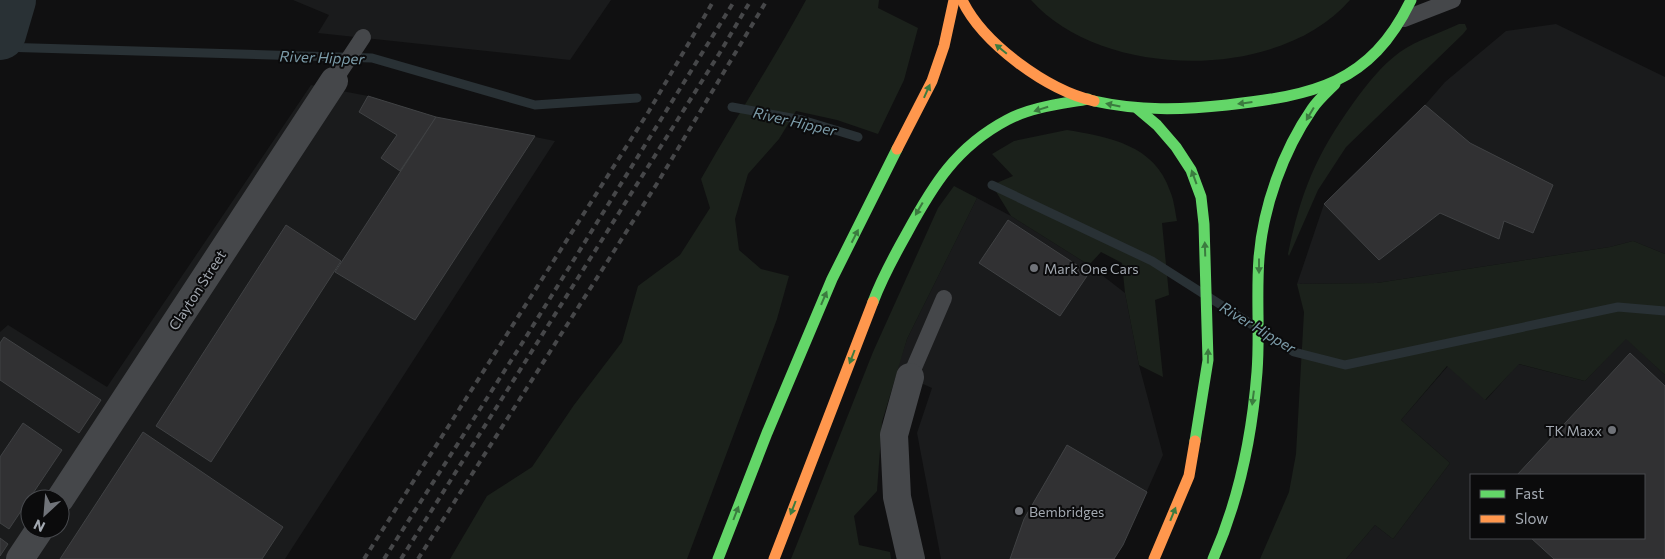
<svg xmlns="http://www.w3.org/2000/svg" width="1665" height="559" viewBox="0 0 1665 559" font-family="Commissioner,sans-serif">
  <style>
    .built { fill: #1a1b1c; fill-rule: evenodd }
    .green { fill: #1b211b }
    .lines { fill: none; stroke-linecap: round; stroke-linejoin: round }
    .stream { stroke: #293135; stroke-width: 9 }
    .river { stroke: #293135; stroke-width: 52 }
    .building { fill: #313133; stroke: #404244 }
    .lane { stroke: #45474a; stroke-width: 16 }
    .street { stroke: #45474a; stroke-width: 28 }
    .fast { stroke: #63d668; stroke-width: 11 }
    .slow { stroke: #ff974d; stroke-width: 11 }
    .rail { stroke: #464749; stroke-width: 4; stroke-dasharray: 6 5; stroke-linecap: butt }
    .oneway { fill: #3b7b3f }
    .poi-dot { fill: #707379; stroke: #0b0b0c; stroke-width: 2 }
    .labels { text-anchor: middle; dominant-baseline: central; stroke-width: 4; stroke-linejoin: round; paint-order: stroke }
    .poi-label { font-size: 14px; fill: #a3a9b1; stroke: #0b0b0c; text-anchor: start }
    .street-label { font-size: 14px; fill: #a3a9b1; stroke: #0b0b0c }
    .water-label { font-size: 15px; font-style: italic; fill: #7c9ca9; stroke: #0b0b0c }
  </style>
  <rect width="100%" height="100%" fill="#101011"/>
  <g class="built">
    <path d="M293,0H611L570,60L318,33L329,15Z"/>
    <path d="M1556,24L1665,77V254L1633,241L1610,247L1377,283L1297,284L1324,204L1425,105L1445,82L1506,31Z"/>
    <path d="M311,85L368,96L436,117L555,141L285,559H0V332L8,325L107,387ZM30,499H60V529H30Z"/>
    <path d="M977,198L1011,216L1089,265L1125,293L1139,365L1163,455L1123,545L1114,559H941L917,433L932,388L896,372L907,339Z"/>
    <path d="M1626,338L1665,375V559H1346L1375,525L1393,539L1450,463L1401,420L1448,366L1486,400L1518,364L1585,381ZM1471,475H1644V538H1471Z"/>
  </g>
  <g class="green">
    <path d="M806,0H879L878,8L918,28L904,80L878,134L837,120L796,111L779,139L748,174L735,219L739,250L761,269L789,276L777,319L687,559H450L487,496L532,467L574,405L622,342L638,286L680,255L710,208L701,179C735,119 773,61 806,0Z"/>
    <path d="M1031,0H1350C1279,82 1102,80 1031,0Z"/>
    <path d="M1459,24H1465L1467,29L1463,34L1346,147L1318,190L1289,256L1288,254C1301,191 1316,155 1354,102C1367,84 1382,65 1400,52C1417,40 1440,33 1459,24Z"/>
    <path d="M1067,130C1109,137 1155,145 1170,191C1174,200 1175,211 1177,221L1162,223L1169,295L1155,300L1163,377L1139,365L1125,293L1122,263L1101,252L1089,265L1011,216L992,185L1013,176L992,154L1014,141Z"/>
    <path d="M954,186L977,198L907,339L882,422L877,491L854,516L859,545L890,552L891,559H791L873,352L938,208Z"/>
    <path d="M1633,241L1665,254V375L1626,339L1585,381L1519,364L1485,400L1447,366L1401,420L1450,463L1393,539L1375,525L1346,559H1260L1289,492L1296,454L1304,312L1297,284L1377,283L1610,247Z"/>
  </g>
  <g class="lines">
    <g class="stream">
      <path d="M0,47L372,58L535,105L637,98"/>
      <path d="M732,107L802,120L858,137"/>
      <path d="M992,185L1152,261L1254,326"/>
      <path d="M1265,333L1294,352L1345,365L1618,307L1665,311"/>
    </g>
    <path class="river" d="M0,34L10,0"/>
  </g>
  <g class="building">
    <path d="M368,96L436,117L400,171L381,158L397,135L359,112Z"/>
    <path d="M1425,105L1470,143L1553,185L1533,233L1504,221L1499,239L1440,213L1379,260L1324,204Z"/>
    <path d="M436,117L535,136L415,320L335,272Z"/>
    <path d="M1008,220L1089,273L1060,316L979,263Z"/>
    <path d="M286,225L341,261L211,462L156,426Z"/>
    <path d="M4,337L101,400L79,433L0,380V343Z"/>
    <path d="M1630,353L1665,386V559H1554L1531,538H1644V475H1517Z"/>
    <path d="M23,423L62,450L9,529L0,523V457Z"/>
    <path d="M143,432L283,527L262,559H60Z"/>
    <path d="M1067,445L1147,492L1123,545L1114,559H1010L1024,519Z"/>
    <path d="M0,538L8,544L0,556Z"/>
  </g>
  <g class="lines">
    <g class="lane">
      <path d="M1404,19L1453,0"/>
      <path d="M334,81L363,37"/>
      <path d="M910,377L944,298"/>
    </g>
    <g class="street">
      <path d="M910,377L894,435L897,497L911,559"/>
      <path d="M60,499L334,81"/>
      <path d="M20,559L40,529"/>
    </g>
    <g class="fast">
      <path d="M1094,101C1139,111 1182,110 1227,105C1313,95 1370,85 1411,0"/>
      <path d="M1138,109L1157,125L1176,147L1191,170L1201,197L1204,224L1208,360L1195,441"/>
      <path d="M873,302C882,278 894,256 907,233C933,185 956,147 1007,120C1031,107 1061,104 1088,99"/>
      <path d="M718,559L767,433L832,279L897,149"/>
      <path d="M1213,559C1239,500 1252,436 1257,372C1260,334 1256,296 1259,258C1263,207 1283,151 1312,109C1318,100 1327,92 1335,84"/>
    </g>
    <g class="slow">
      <path d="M962,0C983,44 1047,90 1094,101"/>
      <path d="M897,149L932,81L944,46L954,0"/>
      <path d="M774,559L873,302"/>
      <path d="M1154,559L1189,476L1195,441"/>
    </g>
    <g class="rail">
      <path d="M364,559L649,111L714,0"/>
      <path d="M384,559L521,345L735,0"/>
      <path d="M401,559L719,54L751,0"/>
      <path d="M418,559L658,182L767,0"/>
    </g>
  </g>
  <defs><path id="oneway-solid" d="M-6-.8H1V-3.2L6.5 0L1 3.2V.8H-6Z" transform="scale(1.25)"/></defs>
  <g class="oneway">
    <use href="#oneway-solid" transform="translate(1001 49) rotate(-141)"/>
    <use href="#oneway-solid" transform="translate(927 91) rotate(-66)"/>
    <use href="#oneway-solid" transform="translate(1245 103) rotate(173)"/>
    <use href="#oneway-solid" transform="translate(1113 105) rotate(-168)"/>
    <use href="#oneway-solid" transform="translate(1041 109) rotate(163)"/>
    <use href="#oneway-solid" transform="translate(1310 114) rotate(121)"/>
    <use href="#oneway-solid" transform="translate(1194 177) rotate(-110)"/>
    <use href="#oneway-solid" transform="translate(919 209) rotate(120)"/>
    <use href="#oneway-solid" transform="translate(855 236) rotate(-63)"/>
    <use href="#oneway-solid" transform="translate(1205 249) rotate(-92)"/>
    <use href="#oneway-solid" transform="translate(1259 266) rotate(90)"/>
    <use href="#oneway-solid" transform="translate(824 298) rotate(-67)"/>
    <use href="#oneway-solid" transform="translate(1208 356) rotate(-89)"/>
    <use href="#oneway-solid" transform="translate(852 357) rotate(111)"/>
    <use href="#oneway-solid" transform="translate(1253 398) rotate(97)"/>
    <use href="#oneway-solid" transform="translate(793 508) rotate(111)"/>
    <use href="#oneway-solid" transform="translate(736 513) rotate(-69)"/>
    <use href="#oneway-solid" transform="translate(1173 514) rotate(-68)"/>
  </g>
  <g class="poi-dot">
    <circle cx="1034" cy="268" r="5"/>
    <circle cx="1612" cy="430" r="5"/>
    <circle cx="1019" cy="511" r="5"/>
  </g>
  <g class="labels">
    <g class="poi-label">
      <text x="1044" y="268">Mark One Cars</text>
      <text x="1602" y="430" text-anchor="end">TK Maxx</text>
      <text x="1029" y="511">Bembridges</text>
    </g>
    <g class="street-label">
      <text transform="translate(197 290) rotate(-57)">Clayton Street</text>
    </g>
    <g class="water-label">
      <text transform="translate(322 57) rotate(2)">River Hipper</text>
      <text transform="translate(795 121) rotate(13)">River Hipper</text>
      <text transform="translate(1258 327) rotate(31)">River Hipper</text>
    </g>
  </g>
  <rect x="1470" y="474" width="175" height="65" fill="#0b0b0c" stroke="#484a4e"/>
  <rect x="1480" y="490" width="25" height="8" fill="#63d668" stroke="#484a4e"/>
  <text x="1515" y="499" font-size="15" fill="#a3a9b1">Fast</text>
  <rect x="1480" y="515" width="25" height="8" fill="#ff974d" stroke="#484a4e"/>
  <text x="1515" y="524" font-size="15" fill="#a3a9b1">Slow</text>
  <g transform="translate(45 514) rotate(206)"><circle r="24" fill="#0b0b0c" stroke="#484a4e"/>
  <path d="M0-4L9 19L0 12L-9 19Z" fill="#707379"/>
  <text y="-8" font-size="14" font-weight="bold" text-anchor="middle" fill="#a3a9b1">N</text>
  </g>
</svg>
